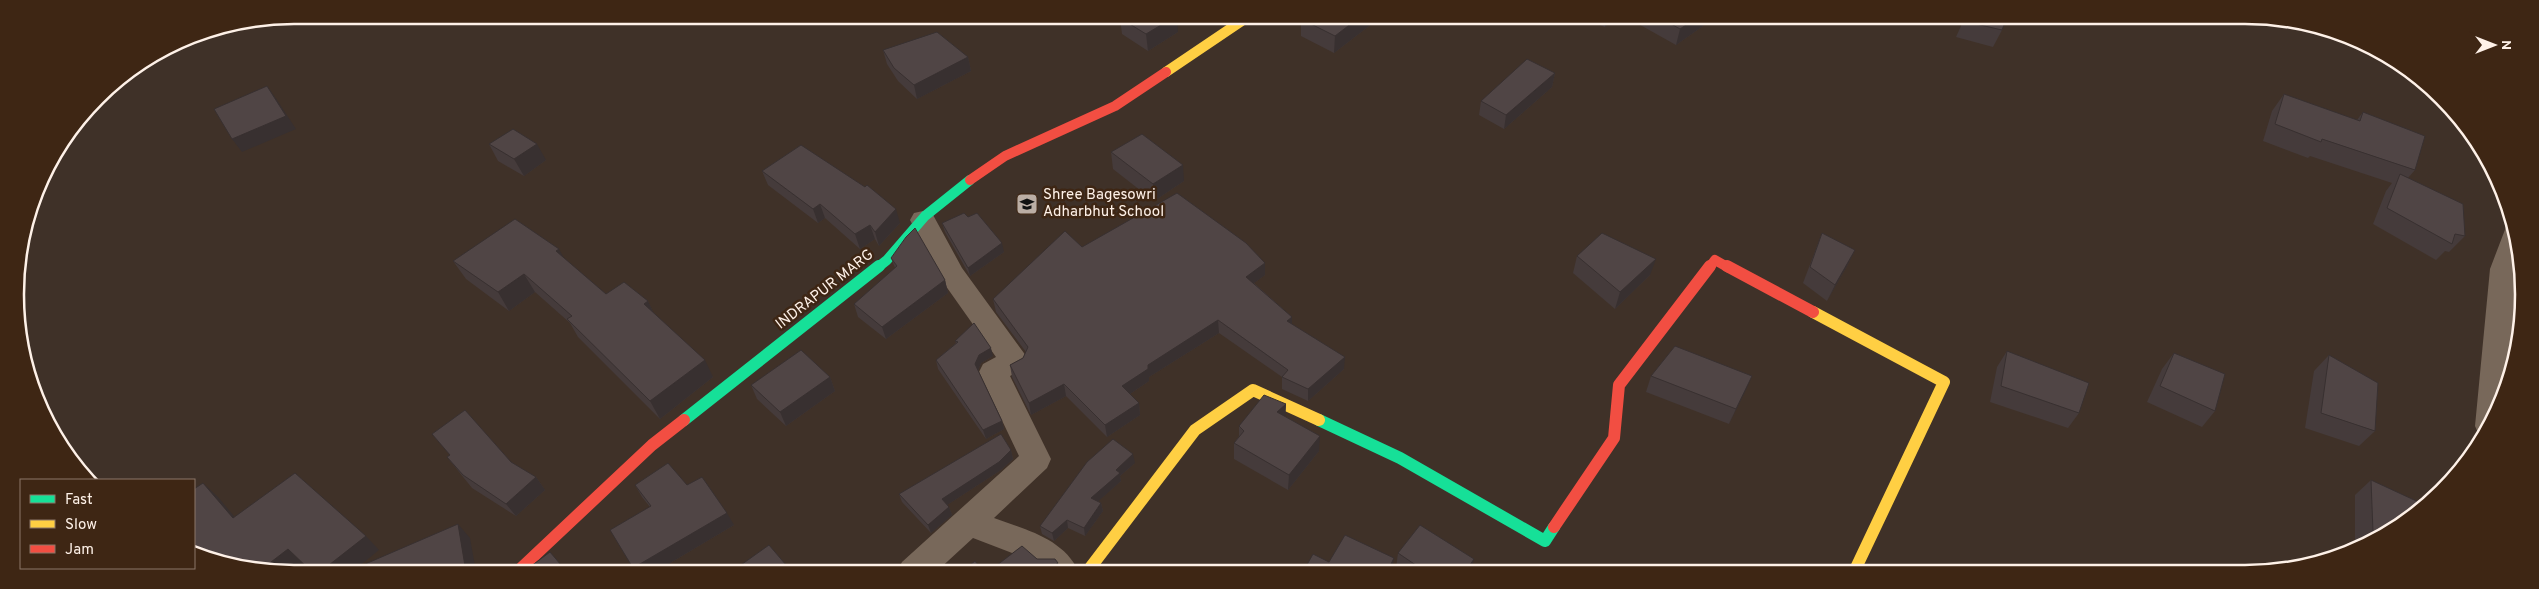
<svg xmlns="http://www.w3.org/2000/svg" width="2539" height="589" viewBox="0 0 2539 589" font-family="Overpass,sans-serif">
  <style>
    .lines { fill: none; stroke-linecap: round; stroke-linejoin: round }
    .street { fill: #78685a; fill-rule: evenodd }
    .fast-far1 { stroke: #16e098; stroke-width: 10 }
    .fast { stroke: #16e098; stroke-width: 12 }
    .slow-far1 { stroke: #ffcf43; stroke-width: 10 }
    .slow { stroke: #ffcf43; stroke-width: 12 }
    .jam-far1 { stroke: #f24e42; stroke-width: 10 }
    .jam { stroke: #f24e42; stroke-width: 12 }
    .wall { fill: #453b3b }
    .shaded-wall { fill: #383030 }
    .building { fill: #504545; stroke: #383030 }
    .labels { text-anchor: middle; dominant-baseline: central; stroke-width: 5; stroke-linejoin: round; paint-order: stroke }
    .poi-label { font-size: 15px; fill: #fef1e8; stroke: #3e2614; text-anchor: start }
    .street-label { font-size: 15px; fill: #fef1e8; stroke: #3e2614 }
    .rim { fill: none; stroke: #fef1e8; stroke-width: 2.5 }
  </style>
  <rect width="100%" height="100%" fill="#3f3128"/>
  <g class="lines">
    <g class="street">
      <path d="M923,211L932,213L962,268L1029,360L1025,368L1010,376L1051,459L1047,468L994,518C1026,530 1063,538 1079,572H1041L1030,560L973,538L936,572H897L902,562L1019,456L979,372L983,364L996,357L943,282L910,220L914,213Z"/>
      <path d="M2515,224C2518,283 2518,362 2496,417C2493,424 2487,430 2483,436L2479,435L2475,426L2490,269L2506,227Z"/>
    </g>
    <path class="fast-far1" d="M877,268L887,260L925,216L970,180"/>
    <g class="fast">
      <path d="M684,420L879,266"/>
      <path d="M1319,420L1400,458L1545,541L1554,527"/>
    </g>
    <path class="slow-far1" d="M1166,72L1249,16"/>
    <g class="slow">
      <path d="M1813,312L1944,382L1854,572"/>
      <path d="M1087,572L1195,430L1253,390L1319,420"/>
    </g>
    <g class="jam-far1">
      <path d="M970,180L1005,156L1115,106L1166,72"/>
      <path d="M1709,268L1715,260L1729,268"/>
    </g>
    <g class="jam">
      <path d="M1727,266L1813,312"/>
      <path d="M1554,527L1614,438L1619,385L1710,266"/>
      <path d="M517,572L652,445L684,420"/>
    </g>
  </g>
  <g class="wall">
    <path d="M1304,16H1382L1334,53L1301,36V19Z"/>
    <path d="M1579,17H1614L1605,27Z"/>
    <path d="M1626,17H1706L1703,26L1676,45Z"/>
    <path d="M1965,17H2007L2002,30L1993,47L1956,37Z"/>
    <path d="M2086,17H2105L2102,23Z"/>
    <path d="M1120,18L1178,32L1148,51L1122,34Z"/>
    <path d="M883,50L968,57L971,71L917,99L898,81L887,64Z"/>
    <path d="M1555,73L1552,87L1504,129L1479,115L1481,101Z"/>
    <path d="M2284,94L2357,120L2363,112L2415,170L2408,178L2465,236L2449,252L2445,251L2436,260L2373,224L2386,191L2392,183L2310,156L2308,158L2263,141L2272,111Z"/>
    <path d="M489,144L546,160L524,176L498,161Z"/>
    <path d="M1111,152L1184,181L1154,201L1113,169Z"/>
    <path d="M762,171L900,223L879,246L875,239L860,249L825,218L818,223L768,185Z"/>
    <path d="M968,217L1004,252L970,276L945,232L942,223Z"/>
    <path d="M1822,233L1855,250L1847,266L1827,301L1803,283Z"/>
    <path d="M1082,247L1265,263V275L1254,283L1292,317V324L1344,369L1308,401L1282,389V377L1219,333L1149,377V381L1130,394L1139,403L1140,415L1107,437L1066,396L1031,415L1012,377L1010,365L1023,358L1026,352L996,312L993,299Z"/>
    <path d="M1577,256L1650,275L1615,309L1573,273Z"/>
    <path d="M891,258L945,280L948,293L886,339L858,317L854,304L895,268Z"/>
    <path d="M564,259L606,294L648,301L653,312L713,377L660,419L578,337L570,323L535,292L509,311L466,279L453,261Z"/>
    <path d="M955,341L993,356L981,363L978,371L1002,421L1004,429L986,439L938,369L936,360L956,343Z"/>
    <path d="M2007,351L2079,413L2068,428L1990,402L1997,367Z"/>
    <path d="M2174,353L2215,411L2202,427L2147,402L2162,369Z"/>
    <path d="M2329,355L2375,431L2359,446L2305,428L2314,371Z"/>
    <path d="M1651,376H1752L1729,424L1646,392Z"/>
    <path d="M830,377L835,391L786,426L757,399L751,385Z"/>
    <path d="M1286,404L1285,416L1319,451L1288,490L1234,459V443L1239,436V426Z"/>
    <path d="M432,434L511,462L536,477L545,490L516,516L472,488L447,457L450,455Z"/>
    <path d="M1011,450L1013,459L1001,470L947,505L949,507L952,515L931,533L902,502L899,494Z"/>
    <path d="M1135,463L1120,476L1121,481L1098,501L1101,503L1103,511L1085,536L1068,528L1054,541L1042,534L1040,526Z"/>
    <path d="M2371,480L2425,505L2368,545L2358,548L2355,547V495Z"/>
    <path d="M635,485H687L734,525L655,572H635L650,507L642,497Z"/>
    <path d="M1398,553L1471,572H1401L1396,568Z"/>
  </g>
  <g class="shaded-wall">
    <path d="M1176,16H1177L1178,32L1148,51L1146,34Z"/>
    <path d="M1361,16H1382L1334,53L1335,36Z"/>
    <path d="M1608,17H1614L1605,27Z"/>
    <path d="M1698,17H1706L1703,26L1676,45L1680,29Z"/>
    <path d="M968,57L971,71L917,99L914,85Z"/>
    <path d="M1555,73L1552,87L1504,129L1506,115Z"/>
    <path d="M267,86L277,100L296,129L242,152L232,139Z"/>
    <path d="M537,144L546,160L524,176L514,159Z"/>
    <path d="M1183,165L1184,181L1154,201L1153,184Z"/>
    <path d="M820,204L825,218L818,223L813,209Z"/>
    <path d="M896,209L900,223L879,246L875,232Z"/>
    <path d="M870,225L875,239L860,249L855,234Z"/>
    <path d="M1002,243L1004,252L970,276L968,268Z"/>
    <path d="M559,249L569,267L556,251Z"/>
    <path d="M1855,250L1847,266L1827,301L1835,285Z"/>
    <path d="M1656,259L1650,275L1615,309L1620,292Z"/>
    <path d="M1265,263V275L1246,289V277Z"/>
    <path d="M524,274L535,292L509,311L498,292Z"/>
    <path d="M945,280L948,293L886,339L882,327Z"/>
    <path d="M648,301L657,320L644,304Z"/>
    <path d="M1292,317V329L1287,321Z"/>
    <path d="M1218,320L1219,333L1149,377V381L1124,398L1122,386L1148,365Z"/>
    <path d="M991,348L993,356L981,363L977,373L975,364L979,355Z"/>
    <path d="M1345,357L1344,369L1308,401V389Z"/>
    <path d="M705,360L713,377L660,419L650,401Z"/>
    <path d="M1752,376L1745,392L1729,424L1736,409Z"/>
    <path d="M830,377L835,391L786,426L780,412Z"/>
    <path d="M1064,384L1066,396L1031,415L1029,403Z"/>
    <path d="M1139,403L1140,415L1107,437L1105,425Z"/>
    <path d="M1286,404L1285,420L1277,412Z"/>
    <path d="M1002,421L1004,429L986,439L983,430Z"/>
    <path d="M1320,436L1319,451L1288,490L1289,475Z"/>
    <path d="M1011,450L1013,459L1001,470L944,507L942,499Z"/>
    <path d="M1133,454L1135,463L1120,476L1121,481L1093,506L1091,498L1116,470Z"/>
    <path d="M536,477L545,490L516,516L506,504Z"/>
    <path d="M203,483L218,497L248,533L233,518Z"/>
    <path d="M1101,503L1103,511L1085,536L1084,528Z"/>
    <path d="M949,507L952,515L931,533L928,525Z"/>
    <path d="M727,513L734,525L655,572H635L633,568Z"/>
    <path d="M1067,520L1068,528L1054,541L1052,533Z"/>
    <path d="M458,524L470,538L476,572H466Z"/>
    <path d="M366,536L379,550L352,572H320Z"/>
    <path d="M288,549L303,563L291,572H258Z"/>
    <path d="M1394,558L1392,572H1387Z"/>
    <path d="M1474,559L1471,572H1465Z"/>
    <path d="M1058,563L1060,572H1049L1048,570Z"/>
  </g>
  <g class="building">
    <path d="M1124,16H1176L1146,34L1120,18Z"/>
    <path d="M1304,16H1361L1335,36L1301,19Z"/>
    <path d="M1659,17H1698L1680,29Z"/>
    <path d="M1965,17H2007L2002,30L1963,21Z"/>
    <path d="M937,32L968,57L914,85L894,68L883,50Z"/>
    <path d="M1527,59L1555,73L1506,115L1481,101Z"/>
    <path d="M267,86L286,116L232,139L214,109Z"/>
    <path d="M2284,94L2360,121L2363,112L2425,136L2415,170L2322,139L2321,142L2275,124Z"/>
    <path d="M513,129L537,144L514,159L489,144Z"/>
    <path d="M1142,134L1183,165L1153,184L1111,152Z"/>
    <path d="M801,145L865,187L867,185L896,209L875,232L870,225L855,234L820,204L813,209L762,171Z"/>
    <path d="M2400,174L2463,204L2465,236L2455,234L2452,244L2387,208Z"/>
    <path d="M1177,193L1246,243L1265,263L1246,277L1292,317L1287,321L1345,357L1308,389L1282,377L1288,370L1218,320L1148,365V369L1122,386L1139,403L1105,425L1064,384L1029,403L1010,365L1023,358L1028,347L993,299L1065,231L1082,247Z"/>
    <path d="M964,213L968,217L977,213L1002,243L968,268L942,223Z"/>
    <path d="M515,219L559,249L556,251L606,294L624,282L648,301L644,304L705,360L650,401L567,319L572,316L524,274L498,292L453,261Z"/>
    <path d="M915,228L945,280L882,327L854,304L897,266L891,258L906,237Z"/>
    <path d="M1602,233L1656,259L1620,292L1577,256Z"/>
    <path d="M1822,233L1855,250L1835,285L1810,267Z"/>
    <path d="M974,323L991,348L979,355L975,364L1002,421L983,430L936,360L958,342L955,341Z"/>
    <path d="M1675,346L1752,376L1736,409L1651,376Z"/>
    <path d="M801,350L830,377L780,412L751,385Z"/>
    <path d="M2007,351L2089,383L2079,413L2001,386Z"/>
    <path d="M2174,353L2225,374L2215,411L2160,386Z"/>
    <path d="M2329,355L2378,383L2375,431L2321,413Z"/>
    <path d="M1264,395L1286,404L1277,412L1320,436L1289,475L1234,443L1244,431L1239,426Z"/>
    <path d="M465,410L511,462L536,477L506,504L463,475L447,457L450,455L432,434Z"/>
    <path d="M1001,434L1011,450L999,462L942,499L949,507L928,525L899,494Z"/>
    <path d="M1113,439L1133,454L1116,470L1120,473L1091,498L1101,503L1084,528L1067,520L1052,533L1040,526L1087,462Z"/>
    <path d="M668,463L687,485L702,477L727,513L633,568L610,530L651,506L635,485Z"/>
    <path d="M295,473L366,536L320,572H312L288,549L258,572L194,550V489L203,483L233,518Z"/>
    <path d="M2371,480L2425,505L2381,536L2373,532Z"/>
    <path d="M458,524L466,572H349V571Z"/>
    <path d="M1420,525L1474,559L1465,572H1426L1398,553Z"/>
    <path d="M1345,535L1394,558L1387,572H1303L1313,554L1329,562Z"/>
    <path d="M769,545L792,572H731Z"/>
    <path d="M1022,546L1037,559H1055L1058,563L1048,570L1049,572H988Z"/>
    <path d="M550,552L567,572H523Z"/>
    <path d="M975,561L984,572H961Z"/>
    <path d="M1140,566L1153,572H1136Z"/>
  </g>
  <defs>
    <g id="school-square" transform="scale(1.125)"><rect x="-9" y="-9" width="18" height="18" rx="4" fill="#bbaea5" stroke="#3e2614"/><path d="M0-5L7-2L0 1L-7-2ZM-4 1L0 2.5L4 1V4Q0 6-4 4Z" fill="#111"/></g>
  </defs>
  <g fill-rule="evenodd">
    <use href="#school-square" x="1027" y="204"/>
  </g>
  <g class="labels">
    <g class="poi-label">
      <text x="1043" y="195">Shree Bagesowri<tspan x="1043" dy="17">Adharbhut School</tspan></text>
    </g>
    <g class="street-label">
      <text transform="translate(825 290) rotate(-38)">INDRAPUR MARG</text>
    </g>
  </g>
  <path d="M0 0H2539V589H0ZM294 24H2245A270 270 0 0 1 2515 294V295A270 270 0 0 1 2245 565H294A270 270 0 0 1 24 295V294A270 270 0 0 1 294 24Z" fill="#3e2614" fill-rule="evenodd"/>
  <path class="rim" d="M294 24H2245A270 270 0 0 1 2515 294V295A270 270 0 0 1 2245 565H294A270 270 0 0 1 24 295V294A270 270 0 0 1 294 24Z"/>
  <rect x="20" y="479" width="175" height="90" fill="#3e2614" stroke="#8b7769"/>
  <rect x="30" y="495" width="25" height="8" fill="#16e098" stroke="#8b7769"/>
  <text x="65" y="504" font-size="15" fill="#fef1e8">Fast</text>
  <rect x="30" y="520" width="25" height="8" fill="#ffcf43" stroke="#8b7769"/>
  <text x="65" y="529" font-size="15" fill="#fef1e8">Slow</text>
  <rect x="30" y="545" width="25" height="8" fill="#f24e42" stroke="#8b7769"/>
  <text x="65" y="554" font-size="15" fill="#fef1e8">Jam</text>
  <g transform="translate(2494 45) rotate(90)" stroke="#3e2614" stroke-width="4" paint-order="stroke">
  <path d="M0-4L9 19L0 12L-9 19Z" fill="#fef1e8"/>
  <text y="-8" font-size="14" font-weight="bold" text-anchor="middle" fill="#fef1e8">N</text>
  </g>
</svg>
